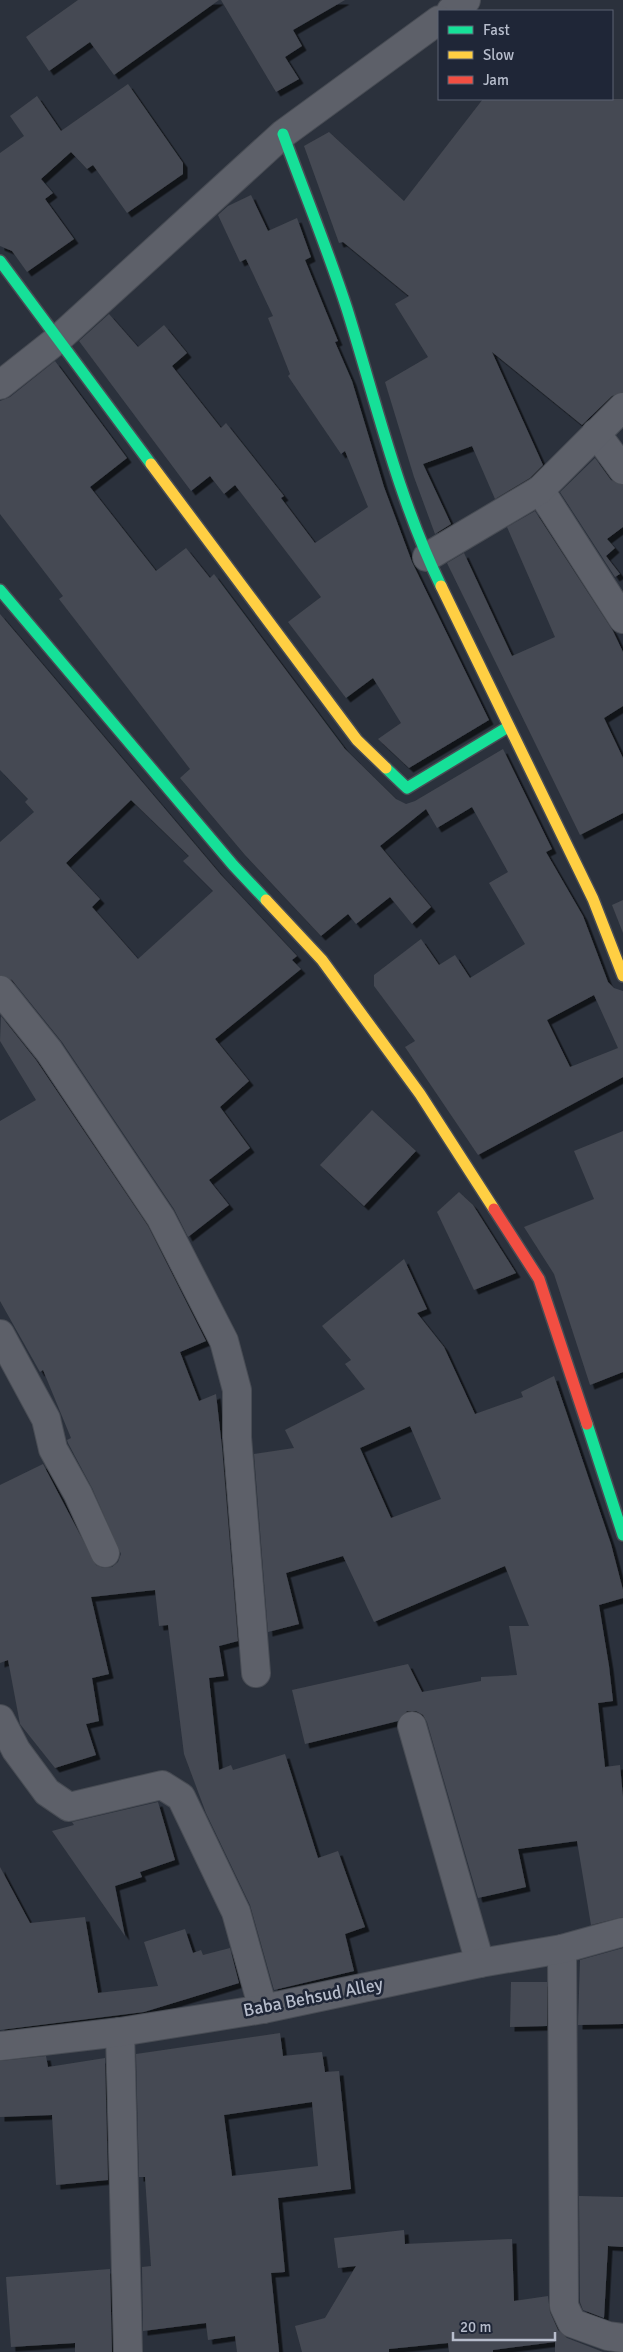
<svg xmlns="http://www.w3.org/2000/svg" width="623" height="2352" viewBox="0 0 623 2352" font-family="Signika,sans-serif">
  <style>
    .building { fill: #454952; fill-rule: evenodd; filter: url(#shadow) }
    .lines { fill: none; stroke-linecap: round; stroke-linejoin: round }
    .street-casing { stroke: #484c54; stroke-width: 30 }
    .fast-casing { stroke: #484c54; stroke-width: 14 }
    .slow-casing { stroke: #484c54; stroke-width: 14 }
    .jam-casing { stroke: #484c54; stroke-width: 14 }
    .street { stroke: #5d6069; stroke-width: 28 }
    .fast { stroke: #16e098; stroke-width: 11 }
    .slow { stroke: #ffcf43; stroke-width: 11 }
    .jam { stroke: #f24e42; stroke-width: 11 }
    .labels { text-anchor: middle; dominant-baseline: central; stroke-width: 5; stroke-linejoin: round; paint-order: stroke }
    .street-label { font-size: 18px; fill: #b7bdcc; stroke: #1f2637 }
  </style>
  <defs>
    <filter id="shadow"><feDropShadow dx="4.5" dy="4.5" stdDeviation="0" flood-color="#0009"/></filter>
  </defs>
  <rect width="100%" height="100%" fill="#2b313c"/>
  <g class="building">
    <path d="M78,0H219L114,75L90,42L49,71L26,37Z"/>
    <path d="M221,0H345L293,30L302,46L285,57L299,79L276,92Z"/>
    <path d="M128,84L183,163V174L127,213L93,165L87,169L71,152L41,179L53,193L45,199L74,239L27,272L12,251L0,246V153L24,136L10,116L37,96L61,131Z"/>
    <path d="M483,99H623V392L612,396L582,425L492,352L543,465L530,478L495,499L472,446L423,464L451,524L435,534L414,477L385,382L428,357L395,304L409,296L343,242L339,243L304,146L329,132L404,201Z"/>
    <path d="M251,195L268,231L297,218L311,257L305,260L338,341L335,342L352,381L384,487L412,562L489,720L409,768L378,739L401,723L373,678L346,698L288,622L321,597L235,485L224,494L210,476L191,491L79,341L109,314L138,347L164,325L187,353L172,366L221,428L226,423L284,496L281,498L315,543L368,507L345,451L341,454L288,376L290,374L268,318L273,316L246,259L240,262L218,215L228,206Z"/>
    <path d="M55,361L127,458L90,487L156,571L186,548L210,578L214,574L345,749L396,799L406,804L415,801L503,749L552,849L546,852L583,916L608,982L614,988L623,991V1077L478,1155L405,1047L415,1041L374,986V975L421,939L439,965L455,955L470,978L525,944L489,883L508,872L472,807L437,828L426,809L380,846L431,907L412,924L390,897L356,924L348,914L321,936L245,855L180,778L190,769L59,599L63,596L0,514V401L10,397ZM594,995L618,1048L570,1067L547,1020Z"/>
    <path d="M595,458L611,480L623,485V527L607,539L615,548L606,556L620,574L615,577L560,492Z"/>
    <path d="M535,511L613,631L623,652V706L604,718L623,758V813L580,835L447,563L464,553L512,656L555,637L507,527Z"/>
    <path d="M0,614L221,875L297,956L292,960L301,969L215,1039L249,1081L220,1107L250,1148L209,1180L229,1205L188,1237L174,1209L62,1042L12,980L0,975V842L34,812L25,802L28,799L0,770ZM131,800L189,856L183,861L213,891L138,959L92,907L100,899L66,863Z"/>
    <path d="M623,900V933L612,905Z"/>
    <path d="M1,1016L36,1060L148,1226L206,1341L180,1352L199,1401L216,1394L222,1447L238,1641L219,1646L224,1676L209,1678L219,1770L231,1765L233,1770L285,1754L318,1858L338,1851L365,1927L345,1934L354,1971L274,1990L250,1905L206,1813L184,1754L168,1625L159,1626L155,1590L91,1597L109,1674L92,1678L99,1721L86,1724L96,1755L55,1768L20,1724L8,1660L0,1663V1485L43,1464L96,1565L103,1568L112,1567L118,1562L121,1554L92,1488L68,1443L67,1440L71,1438L43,1370L40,1372L0,1301V1121L36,1100L0,1041Z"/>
    <path d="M372,1110L416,1151L364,1206L320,1165Z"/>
    <path d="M623,1131V1372L590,1385L554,1274L524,1227L594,1199L574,1151Z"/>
    <path d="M459,1192L473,1205L516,1273L474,1290L437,1212Z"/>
    <path d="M404,1259L427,1309L417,1313L444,1347L475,1414L523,1397L521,1392L554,1376L611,1544L623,1590V1598L599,1605L609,1666L613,1701L598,1703L605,1767L620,1765L623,1797V1917L591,1925L577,1841L518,1849L526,1887L478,1898L427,1722L423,1715L416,1711H407L398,1721L305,1744L292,1690L408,1664L422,1692L481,1681V1677L517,1675L509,1626H529L505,1566L374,1622L343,1556L286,1573L299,1624L268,1632L254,1454L294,1448L285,1430L365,1389L345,1364L351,1360L322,1326ZM410,1426L441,1499L391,1518L360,1448Z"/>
    <path d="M158,1802L175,1860L140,1872L142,1877L115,1886L125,1936L52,1831L74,1825L72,1822Z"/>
    <path d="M0,1867L30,1923L85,1917L98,1993L158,1986L144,1942L185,1929L193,1953L201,1950L203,1955L230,1948L239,1983L144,2012L0,2030Z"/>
    <path d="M623,1948V2024L578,2025L580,1960Z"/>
    <path d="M511,1982H547V2026L510,2027Z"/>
    <path d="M280,2033L283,2056L322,2052L325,2072L339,2071L351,2189L278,2198L285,2272L271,2273L279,2352H237L235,2336L208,2340L206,2323L143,2331L142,2267L151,2266L145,2177H139L136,2054ZM312,2102L318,2166L232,2176L224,2115Z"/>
    <path d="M46,2056L48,2067L105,2058L108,2180L56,2185L52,2115L0,2117V2061Z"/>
    <path d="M579,2196L623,2197V2247L608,2246L604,2318L583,2310L580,2302Z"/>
    <path d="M404,2230L405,2244L512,2239L514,2301L548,2296L550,2312L558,2330L567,2338L603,2352H555V2342L493,2350V2352H449L448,2343L389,2349V2352H302L295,2326L325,2318L356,2266L338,2268L334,2238Z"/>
    <path d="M110,2269L112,2352H75V2343L11,2347L6,2277Z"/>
  </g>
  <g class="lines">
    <g class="street-casing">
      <g id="street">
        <path d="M451,11L466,0"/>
        <path d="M0,385L57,340L283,134L439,20"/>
        <path d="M596,433L623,470"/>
        <path d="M540,490L623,619"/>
        <path d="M427,557L540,490L623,407"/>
        <path d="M0,990L49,1051L161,1218L224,1341L237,1390V1437L256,1673"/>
        <path d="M0,1334L46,1419L53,1449L78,1494L105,1553"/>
        <path d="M0,1719L16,1750L47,1792L69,1807L162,1785L181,1797L236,1912L263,2009"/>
        <path d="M412,1726L480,1963"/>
        <path d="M562,1949L564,2306L572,2323L608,2336L623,2338"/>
        <path d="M120,2032L128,2352"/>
        <path d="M0,2046L120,2032L263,2009L480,1963L562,1949L623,1932"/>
      </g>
    </g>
    <g class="fast-casing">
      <g id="fast">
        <path d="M283,134C304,192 328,250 347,309C376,402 398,498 441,586"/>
        <path d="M0,261L151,464"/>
        <path d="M0,590L233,865L266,900"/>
        <path d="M386,768L407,788L508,727"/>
        <path d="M587,1424L623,1535"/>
      </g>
    </g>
    <g class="slow-casing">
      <g id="slow">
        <path d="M151,464L357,740L386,768"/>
        <path d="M441,586L593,899L623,976"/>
        <path d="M266,900L322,960L420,1094L494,1209"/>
      </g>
    </g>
    <g class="jam-casing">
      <path id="jam" d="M494,1209L539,1279L587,1424"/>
    </g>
    <use href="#street" class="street"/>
    <use href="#fast" class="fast"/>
    <use href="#slow" class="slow"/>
    <use href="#jam" class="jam"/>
  </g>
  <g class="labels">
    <g class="street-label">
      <text transform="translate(313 1997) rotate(-11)">Baba Behsud Alley</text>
    </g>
  </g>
  <rect x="438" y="10" width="175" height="90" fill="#1f2637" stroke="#5c6273"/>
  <rect x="448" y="26" width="25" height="8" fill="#16e098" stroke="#5c6273"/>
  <text x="483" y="35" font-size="15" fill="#b7bdcc">Fast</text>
  <rect x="448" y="51" width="25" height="8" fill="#ffcf43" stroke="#5c6273"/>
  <text x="483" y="60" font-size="15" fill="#b7bdcc">Slow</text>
  <rect x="448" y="76" width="25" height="8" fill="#f24e42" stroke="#5c6273"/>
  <text x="483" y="85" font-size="15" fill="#b7bdcc">Jam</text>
  <path d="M453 2332v8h102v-8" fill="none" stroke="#b7bdcc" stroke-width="2.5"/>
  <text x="460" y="2332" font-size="15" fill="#b7bdcc" stroke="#1f2637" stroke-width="4" paint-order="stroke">20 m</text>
</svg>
